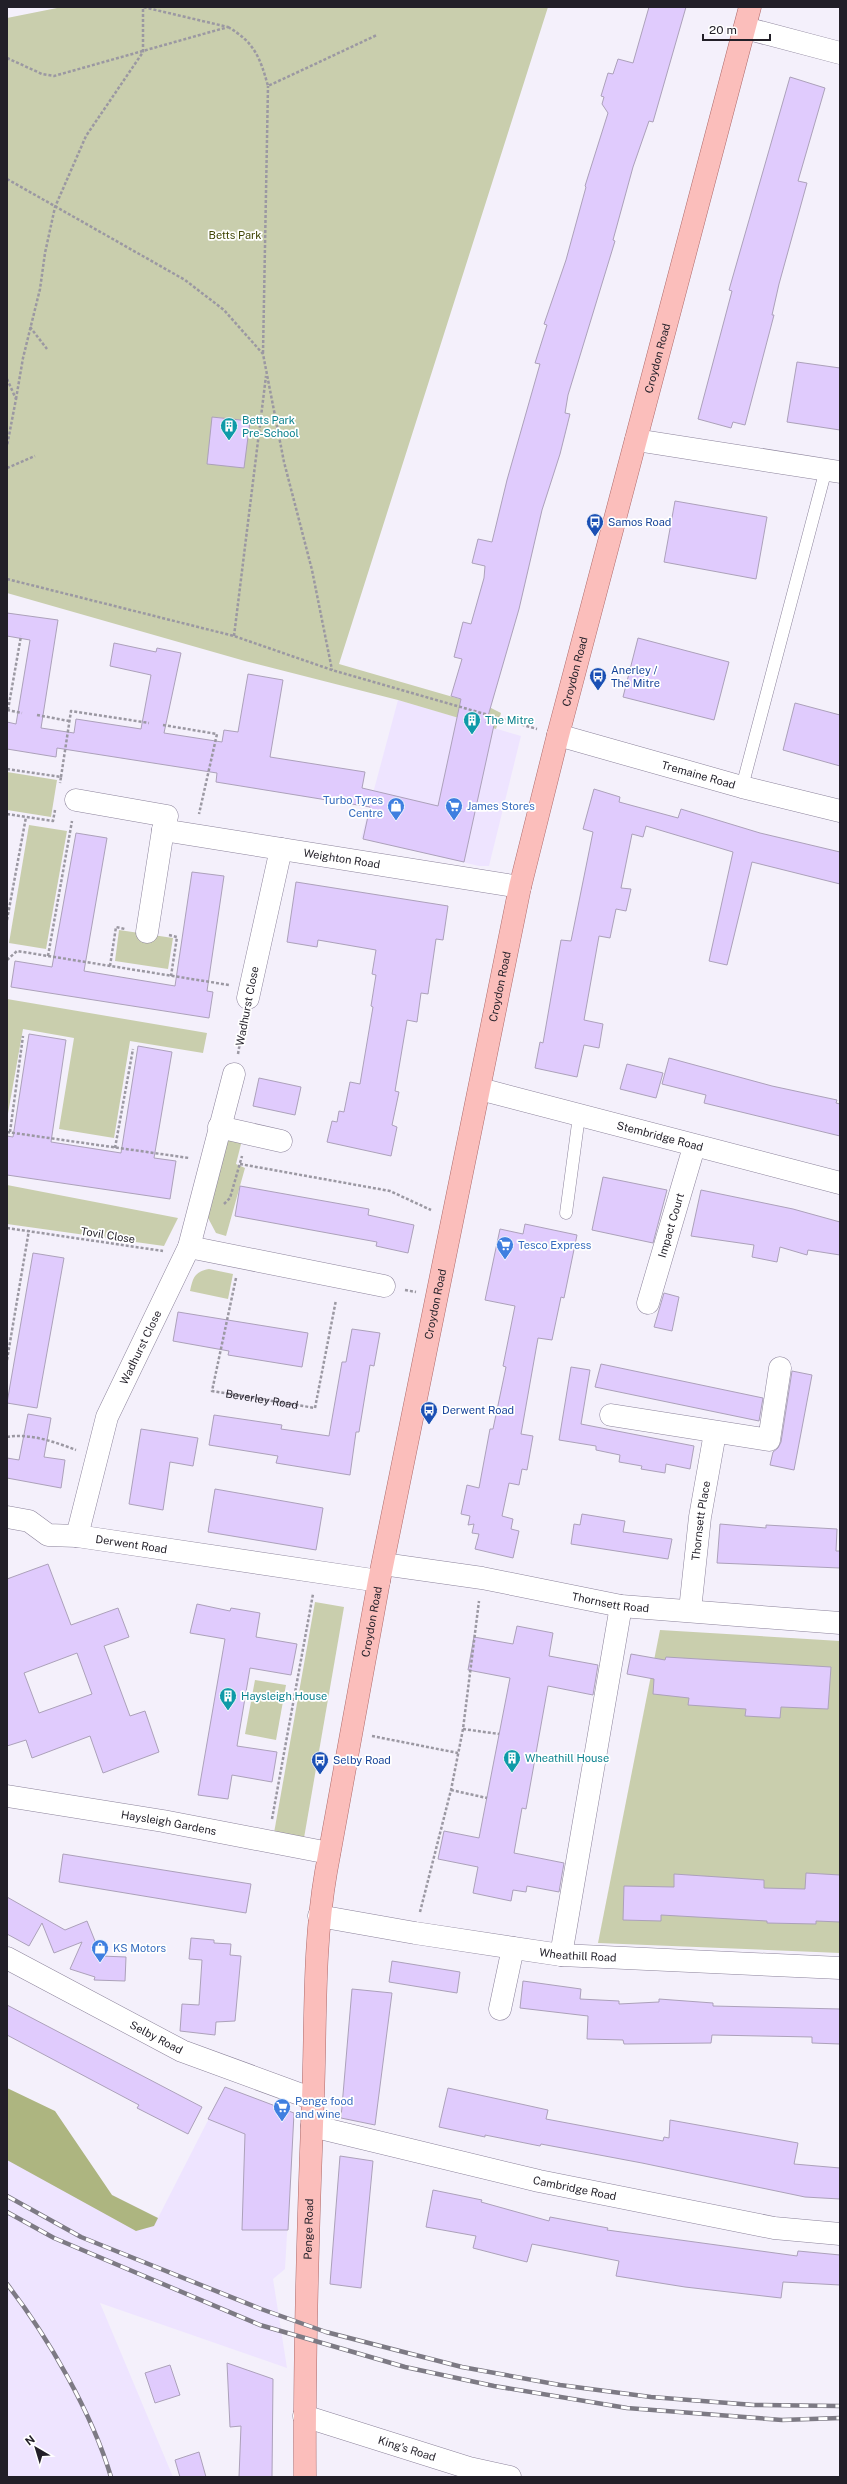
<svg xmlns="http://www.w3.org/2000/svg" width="847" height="2484" viewBox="0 0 847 2484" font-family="'Public Sans',sans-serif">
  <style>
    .built { fill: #eee4ff }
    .green { fill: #c9cead }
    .forest { fill: #adb580 }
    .building { fill: #e0cbfd; stroke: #aca1ba; fill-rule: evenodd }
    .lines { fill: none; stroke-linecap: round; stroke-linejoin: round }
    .service-casing { stroke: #8c839b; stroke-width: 13 }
    .minor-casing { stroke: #8c839b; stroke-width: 23 }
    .primary-casing { stroke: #ae6a6a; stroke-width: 23 }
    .path { stroke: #9b98a2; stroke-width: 2.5; stroke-dasharray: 3 2; stroke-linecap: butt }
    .service { stroke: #fff; stroke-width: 12 }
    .minor { stroke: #fff; stroke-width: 22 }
    .primary { stroke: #fbbebb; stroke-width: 22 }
    .rail-casing { stroke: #7d7a84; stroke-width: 4.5 }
    .rail { stroke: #fff; stroke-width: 3; stroke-dasharray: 9; stroke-linecap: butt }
    .labels { text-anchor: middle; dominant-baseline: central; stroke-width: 3.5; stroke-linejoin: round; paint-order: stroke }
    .park-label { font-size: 11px; fill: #3f4504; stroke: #fff }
    .street-label { font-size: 11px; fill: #221f28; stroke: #fff }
    .culture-label { font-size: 11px; fill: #0d838f; stroke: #fff; text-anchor: start }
    .transit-label { font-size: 11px; fill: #164399; stroke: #fff; text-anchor: start }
    .shop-label { font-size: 11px; fill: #366cbe; stroke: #fff; text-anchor: start }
  </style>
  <rect width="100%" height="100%" fill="#f4f0fb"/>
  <g class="built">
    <path d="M398,700L521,736L489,866H479L361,838Z"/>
    <path d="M225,2087L294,2113L285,2269L273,2279L287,2368L100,2303L173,2477H7V2142L158,2218Z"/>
  </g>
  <g class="green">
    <path d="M62,7H548L339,664L491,708L501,713L496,729L398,700L245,661L7,593V18Z"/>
    <path d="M7,772L57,780L51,817L7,810Z"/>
    <path d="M29,825L67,831L46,949L9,943Z"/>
    <path d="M119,930L173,938L168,969L115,961Z"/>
    <path d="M7,999L207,1033L203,1053L130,1041L114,1138L59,1129L74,1038L23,1029L7,1119Z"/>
    <path d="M230,1136L242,1140L236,1164L245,1168L226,1236L216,1233L207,1216L222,1141Z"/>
    <path d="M7,1185L178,1218L164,1246L7,1224Z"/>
    <path d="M209,1269L233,1274L228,1299L190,1291C193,1278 194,1272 209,1269Z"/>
    <path d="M315,1602L344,1607L304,1838L274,1833Z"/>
    <path d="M660,1630L840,1641V1953L598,1943Z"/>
    <path d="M255,1680L286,1685L276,1740L245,1734Z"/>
  </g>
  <path class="forest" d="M7,2088L55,2111L112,2195L158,2218L154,2226L136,2231L7,2160Z"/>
  <g class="building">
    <path d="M649,7H686L653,122L649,121L633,167L613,240L615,241L568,395L565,413L570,414L560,454L542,510L519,609L486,723L494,725L464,862L363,839L370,807L216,782L217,773L57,748L56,757L7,749V722L16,724L30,640L7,636V613L58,620L41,728L74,733L76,719L141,729L151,675L110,666L114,643L156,652L157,648L181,653L164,733L222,742L224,730L238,732L248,674L283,680L270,757L365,772L362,788L438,806L461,699L451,696L462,659L454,657L463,622L471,624L484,578L485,566L472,563L478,539L492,542L507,480L540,364L535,363L547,325L544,324L566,260L586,187L585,186L608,113L602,104L604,97L601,96L608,73L613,74L618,59L633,63Z"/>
    <path d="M790,77L825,88L798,181L807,183L779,284L772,315H774L745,425L733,422L731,428L698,419L732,291L729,290Z"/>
    <path d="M797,362L840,368V430L787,422Z"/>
    <path d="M212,417L250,421L244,468L207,464Z"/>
    <path d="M675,501L767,517L756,579L664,562Z"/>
    <path d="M638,638L729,662L714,720L623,697Z"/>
    <path d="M795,703L840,715V766L783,750Z"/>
    <path d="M594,789L620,797L619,802L678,818L681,809L760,833L840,852V884L752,862L727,965L709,961L733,852L646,826L643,837L632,834L621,888L631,889L626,911L616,909L610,938L599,936L584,1020L603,1024L599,1048L584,1045L577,1077L535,1068L540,1042L543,1043L561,940L571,941L593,832L583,829Z"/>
    <path d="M76,833L107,838L84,971L175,986L192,872L224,876L207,991L213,992L209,1018L11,987L15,961L52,967Z"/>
    <path d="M296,882L448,906L443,940L436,939L428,994L421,993L417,1022L407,1020L395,1091L399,1092L392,1125L397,1127L391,1156L327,1142L332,1121L337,1122L339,1111L344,1112L350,1082L360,1084L373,1007L371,1006L376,975L372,974L376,950L318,940L317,947L287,942Z"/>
    <path d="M29,1034L66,1040L51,1142L121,1153L138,1046L172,1052L154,1158L176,1161L170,1199L7,1175V1136L13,1137Z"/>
    <path d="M669,1058L772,1086L837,1100L836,1103L840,1104V1136L704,1103L706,1095L662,1084Z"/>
    <path d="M627,1064L663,1073L656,1098L620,1089Z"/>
    <path d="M259,1078L301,1087L295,1115L253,1106Z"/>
    <path d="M603,1177L667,1190L653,1243L592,1230Z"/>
    <path d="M240,1186L369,1209L368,1215L414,1225L408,1253L376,1246L377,1242L235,1216Z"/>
    <path d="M701,1190L793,1209L840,1222V1255L808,1250L807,1255L780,1247L777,1262L752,1257L754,1245L691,1236Z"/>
    <path d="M525,1224L577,1235L564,1298L561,1297L552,1340L538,1338L521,1434L533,1436L527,1470L522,1469L519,1485L509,1483L502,1516L513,1519L511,1529L519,1531L513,1558L475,1549L479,1534L472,1533L474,1524L468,1525L470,1516L461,1514L467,1485L479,1488L490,1429H493L506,1367L503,1366L515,1306L485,1300L500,1229L523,1234Z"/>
    <path d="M33,1253L64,1258L37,1408L7,1403Z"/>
    <path d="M664,1293L679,1297L672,1331L654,1327Z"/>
    <path d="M178,1312L308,1333L302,1367L228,1355L229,1351L173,1341Z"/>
    <path d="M352,1329L380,1333L374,1366L370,1365L359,1432H356L350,1475L276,1463L278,1456L209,1445L214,1415L282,1425L281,1429L329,1436L342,1362H346Z"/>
    <path d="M601,1364L763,1398L759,1421L595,1387Z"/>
    <path d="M571,1367L590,1370L581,1424L694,1446L690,1469L666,1464L665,1473L641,1469L642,1466L619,1462L620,1455L596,1450V1446L559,1440Z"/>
    <path d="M792,1371L812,1375L794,1470L770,1465L773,1452L778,1448L781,1442Z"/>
    <path d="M28,1414L51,1418L44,1457L65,1460L61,1488L7,1478V1458L19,1460Z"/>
    <path d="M141,1429L198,1438L193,1466L170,1462L163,1510L129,1504Z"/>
    <path d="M215,1489L323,1508L316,1550L208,1532Z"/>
    <path d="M582,1514L625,1521L623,1532L672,1539L668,1559L571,1544L574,1524L580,1525Z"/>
    <path d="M720,1524L766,1528V1525L837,1529L836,1551H840V1568L717,1563Z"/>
    <path d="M48,1564L71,1625L118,1608L129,1637L104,1646L130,1716L145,1711L159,1752L103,1773L90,1736L32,1758L26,1740L7,1746V1579ZM77,1653L92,1694L39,1713L24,1673Z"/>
    <path d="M197,1604L230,1611L231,1608L260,1613L256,1637L297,1644L291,1675L250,1668L237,1746L277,1752L272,1782L232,1775L228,1799L198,1795L225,1639L190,1633Z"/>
    <path d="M517,1626L553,1633L549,1656L598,1665L593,1695L548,1686L526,1809L522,1808L514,1853L564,1863L559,1892L527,1886L526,1892L513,1890L511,1901L473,1893L478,1867L438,1859L444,1831L479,1838L510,1678L468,1670L474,1637L513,1644Z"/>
    <path d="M631,1654L665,1660L666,1657L831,1667L828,1709L781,1707L780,1718L745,1716L746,1709L688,1705L689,1698L653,1694L654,1679L627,1674Z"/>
    <path d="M63,1854L251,1884L246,1913L59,1882Z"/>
    <path d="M806,1873L840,1875V1922L816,1921V1924L767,1923V1921L661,1915V1921L623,1920L624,1886L674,1887V1874L764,1880V1888L805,1889Z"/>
    <path d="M7,1897L65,1930L87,1921L101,1956L126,1957L125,1981L94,1980L95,1977L70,1969L82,1942L54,1953L42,1923L29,1946L7,1934Z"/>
    <path d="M191,1938L214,1940V1943L231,1944L230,1955L241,1956L235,2021L216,2022L215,2035L180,2031L182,2004L199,2005L202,1960L189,1959Z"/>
    <path d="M392,1961L460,1972L457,1993L389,1982Z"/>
    <path d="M523,1981L581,1989L580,1999L619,2001V2004L659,2002V1999L713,2003V2006L840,2009V2044L812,2043V2037L712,2035L711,2043L624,2044L623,2040L587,2039L588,2016L520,2008Z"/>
    <path d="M352,1989L392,1993L375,2125L341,2118Z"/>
    <path d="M7,2005L202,2107L188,2134L137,2108L139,2105L7,2035Z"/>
    <path d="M225,2087L294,2113L288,2230H242L245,2134L208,2119Z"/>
    <path d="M448,2088L548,2110L546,2119L663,2141L664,2137L669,2138L670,2120L798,2143L794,2164L840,2168V2199L805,2197L642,2163L541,2144L540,2146L485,2135V2137L439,2127Z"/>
    <path d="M340,2156L373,2161L361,2288L330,2284Z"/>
    <path d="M433,2190L482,2200L481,2202L549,2221L550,2217L608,2228L607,2230L797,2256L798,2251L840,2255V2285L783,2282L781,2298L685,2287L616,2276L619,2261L532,2244L527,2262L473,2248L476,2236L426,2227Z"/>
    <path d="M227,2363L273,2379L272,2477H239L241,2426L230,2427Z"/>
    <path d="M170,2365L180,2395L155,2403L145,2373Z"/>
    <path d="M199,2452L206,2477H180L175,2460Z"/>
  </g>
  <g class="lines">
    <g class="service-casing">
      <g id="service">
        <path d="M742,787L826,469"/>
        <path d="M566,1213L579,1116"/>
      </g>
    </g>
    <g class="minor-casing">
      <g id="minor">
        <path d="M745,28L840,53"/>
        <path d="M636,440L840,472"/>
        <path id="s2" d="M558,735L742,787L840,811"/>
        <path id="s3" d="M76,800L167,816L163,830L520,887"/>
        <path d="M147,932L163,830"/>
        <path d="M248,998L281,849"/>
        <path id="s4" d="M480,1089L840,1183"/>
        <path d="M219,1127L281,1141"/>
        <path d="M189,1247L384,1286"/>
        <path id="s5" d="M648,1303L694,1147"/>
        <path d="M611,1415L769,1440L780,1368"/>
        <path id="s6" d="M7,1517L29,1521L48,1535L77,1536L379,1581"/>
        <path id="s7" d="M77,1536L107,1417L189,1247L234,1074"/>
        <path id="s8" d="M383,1564L482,1578L621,1606L840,1623"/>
        <path id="s9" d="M690,1610L700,1517L715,1433"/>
        <path id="s10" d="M7,1796L163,1821L329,1853"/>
        <path id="s11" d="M319,1916L415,1933L561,1955L840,1968"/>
        <path d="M561,1955L621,1606"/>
        <path id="s12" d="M7,1958L182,2051L313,2099"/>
        <path d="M500,2009L513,1948"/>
        <path id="s13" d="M312,2126L539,2181L774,2228L840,2234"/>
        <path id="s14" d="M304,2416L469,2468L510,2477"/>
      </g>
    </g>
    <g class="primary-casing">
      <g id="primary">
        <path id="s15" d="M305,2477C304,2351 308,2225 313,2099C316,2023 313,1947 326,1872L379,1581L520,887L558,735L750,7"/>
      </g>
    </g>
    <g class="path">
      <path d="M228,27C254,42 260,57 268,86L377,35"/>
      <path d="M7,58L42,74L54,76L228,27L143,7"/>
      <path d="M7,179L185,280L224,310L263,354L284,462L312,570L332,670"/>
      <path d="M30,327L47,349"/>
      <path d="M263,353L268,86"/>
      <path d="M7,379L16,399L7,446"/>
      <path d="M16,399L23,358L40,289L45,253L55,207L86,136L143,52V7"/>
      <path d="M7,468L35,456"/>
      <path d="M7,579L234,636L332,670L537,729"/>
      <path d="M234,636L266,376"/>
      <path d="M7,710L22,713"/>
      <path d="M8,710L21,636"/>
      <path d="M37,715L69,721"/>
      <path d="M163,725L217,734L199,814"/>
      <path d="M7,769L61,777L60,783"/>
      <path d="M61,777L71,711L149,723"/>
      <path d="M7,814L53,821L55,810"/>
      <path d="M7,920L26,817"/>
      <path d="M169,935L177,937L171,976"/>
      <path d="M48,956L72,821"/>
      <path d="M7,960L17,951L229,985"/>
      <path d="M110,966L116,927L125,929"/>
      <path d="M238,1054L244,1019"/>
      <path d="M7,1132L189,1158"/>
      <path d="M10,1132L23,1036"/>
      <path d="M115,1148L133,1049"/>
      <path d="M240,1164L390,1191L431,1210"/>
      <path d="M224,1204L230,1198L242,1156"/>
      <path d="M7,1228L163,1251"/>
      <path id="s1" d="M236,1278L212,1391L315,1408L336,1300"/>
      <path d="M405,1290L416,1292"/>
      <path d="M7,1360L29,1230"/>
      <path d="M7,1437C30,1433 55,1442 76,1450"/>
      <path d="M463,1729L499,1734"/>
      <path d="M372,1736L458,1753"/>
      <path d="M451,1790L487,1798"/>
      <path d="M272,1819L313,1594"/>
      <path d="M420,1912L451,1790L463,1729L479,1601"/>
    </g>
    <use href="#service" class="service"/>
    <use href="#minor" class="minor"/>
    <use href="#primary" class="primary"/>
    <g class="rail-casing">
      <g id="rail">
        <path d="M7,2196L81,2237L261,2309L326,2332L462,2367L560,2385L651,2397L754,2405L840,2406"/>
        <path d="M7,2212L54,2238L260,2325L405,2367L494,2386L627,2408L782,2420L840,2418"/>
        <path d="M7,2284C48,2337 92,2413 111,2477"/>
      </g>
    </g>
    <use href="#rail" class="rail"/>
  </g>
  <defs>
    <g id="building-pin" transform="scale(0.9)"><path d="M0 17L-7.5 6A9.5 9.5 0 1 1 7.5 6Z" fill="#0f9aa8" stroke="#fff"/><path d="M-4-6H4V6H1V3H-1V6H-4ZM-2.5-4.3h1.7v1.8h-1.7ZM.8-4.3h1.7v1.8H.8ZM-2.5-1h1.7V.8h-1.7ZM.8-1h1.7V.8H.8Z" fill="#fff"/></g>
    <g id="bus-pin" transform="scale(0.9)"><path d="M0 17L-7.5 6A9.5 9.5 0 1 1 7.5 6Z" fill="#1a4fb4" stroke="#fff"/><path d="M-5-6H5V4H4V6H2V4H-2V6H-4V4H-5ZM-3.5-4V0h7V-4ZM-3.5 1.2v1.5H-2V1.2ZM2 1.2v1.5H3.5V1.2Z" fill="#fff"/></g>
    <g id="shop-pin" transform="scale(0.9)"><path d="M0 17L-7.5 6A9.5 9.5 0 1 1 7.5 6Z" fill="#3f7fe0" stroke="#fff"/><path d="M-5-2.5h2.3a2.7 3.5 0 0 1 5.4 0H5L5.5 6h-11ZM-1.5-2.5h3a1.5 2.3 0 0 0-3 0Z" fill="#fff"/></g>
    <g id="supermarket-pin" transform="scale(0.9)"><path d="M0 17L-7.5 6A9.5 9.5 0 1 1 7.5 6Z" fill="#3f7fe0" stroke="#fff"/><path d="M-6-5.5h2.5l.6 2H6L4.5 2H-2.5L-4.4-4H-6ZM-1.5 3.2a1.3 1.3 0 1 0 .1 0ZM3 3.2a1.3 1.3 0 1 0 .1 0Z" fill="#fff"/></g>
  </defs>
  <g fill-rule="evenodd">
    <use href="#building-pin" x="229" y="426"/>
    <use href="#bus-pin" x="595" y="522"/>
    <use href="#bus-pin" x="598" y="676"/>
    <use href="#building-pin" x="472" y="720"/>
    <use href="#shop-pin" x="396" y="806"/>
    <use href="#supermarket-pin" x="454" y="806"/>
    <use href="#supermarket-pin" x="505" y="1245"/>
    <use href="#bus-pin" x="429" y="1410"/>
    <use href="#building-pin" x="228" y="1696"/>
    <use href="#building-pin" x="512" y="1758"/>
    <use href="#bus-pin" x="320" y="1760"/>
    <use href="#shop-pin" x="100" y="1948"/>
    <use href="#supermarket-pin" x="282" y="2107"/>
  </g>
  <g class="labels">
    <g class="park-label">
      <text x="235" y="235">Betts Park</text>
    </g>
    <g class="street-label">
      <text stroke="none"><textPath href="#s15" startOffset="2156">Croydon Road</textPath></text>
      <text stroke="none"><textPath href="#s15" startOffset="1832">Croydon Road</textPath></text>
      <text stroke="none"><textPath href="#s2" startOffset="146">Tremaine Road</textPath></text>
      <text stroke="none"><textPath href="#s3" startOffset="288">Weighton Road</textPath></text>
      <text stroke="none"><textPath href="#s15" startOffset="1508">Croydon Road</textPath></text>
      <text transform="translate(247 1006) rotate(-79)">Wadhurst Close</text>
      <text stroke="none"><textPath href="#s4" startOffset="186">Stembridge Road</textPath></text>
      <text stroke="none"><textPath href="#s5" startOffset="81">Impact Court</textPath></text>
      <text transform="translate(108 1235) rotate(9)">Tovil Close</text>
      <text stroke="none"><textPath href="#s15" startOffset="1184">Croydon Road</textPath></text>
      <text stroke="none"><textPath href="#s7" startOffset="200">Wadhurst Close</textPath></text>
      <text stroke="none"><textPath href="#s1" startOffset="166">Beverley Road</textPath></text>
      <text stroke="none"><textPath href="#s9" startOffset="90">Thornsett Place</textPath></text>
      <text stroke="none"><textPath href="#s6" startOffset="130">Derwent Road</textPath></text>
      <text stroke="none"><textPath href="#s8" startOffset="231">Thornsett Road</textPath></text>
      <text stroke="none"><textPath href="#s15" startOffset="860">Croydon Road</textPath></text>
      <text stroke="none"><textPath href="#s10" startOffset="164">Haysleigh Gardens</textPath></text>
      <text stroke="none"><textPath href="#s11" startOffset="262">Wheathill Road</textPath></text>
      <text stroke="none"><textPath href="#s12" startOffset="169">Selby Road</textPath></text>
      <text stroke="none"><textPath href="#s13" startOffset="270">Cambridge Road</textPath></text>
      <text stroke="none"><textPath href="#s15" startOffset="248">Penge Road</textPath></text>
      <text stroke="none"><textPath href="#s14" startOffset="108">King's Road</textPath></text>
    </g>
    <g class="culture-label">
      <text x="242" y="420">Betts Park<tspan x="242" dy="13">Pre-School</tspan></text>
      <text x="485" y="720">The Mitre</text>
      <text x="241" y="1696">Haysleigh House</text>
      <text x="525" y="1758">Wheathill House</text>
    </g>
    <g class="transit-label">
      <text x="608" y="522">Samos Road</text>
      <text x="611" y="670">Anerley /<tspan x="611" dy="13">The Mitre</tspan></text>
      <text x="442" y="1410">Derwent Road</text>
      <text x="333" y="1760">Selby Road</text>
    </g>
    <g class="shop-label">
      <text x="383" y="800" text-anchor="end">Turbo Tyres<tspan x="383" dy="13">Centre</tspan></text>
      <text x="467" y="806">James Stores</text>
      <text x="518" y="1245">Tesco Express</text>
      <text x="113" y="1948">KS Motors</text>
      <text x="295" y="2101">Penge food<tspan x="295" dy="13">and wine</tspan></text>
    </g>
  </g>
  <rect width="847" height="2484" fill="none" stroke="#221f28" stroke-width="16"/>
  <g transform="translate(36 2448) rotate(322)" stroke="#ffffff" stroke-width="3" paint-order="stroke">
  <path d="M0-3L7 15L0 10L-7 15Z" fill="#221f28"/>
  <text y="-6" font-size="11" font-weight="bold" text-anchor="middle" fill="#221f28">N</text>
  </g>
  <path d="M703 34v6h67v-6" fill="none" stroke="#221f28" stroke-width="2"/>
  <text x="709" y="34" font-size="12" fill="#221f28" stroke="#ffffff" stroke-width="3" paint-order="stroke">20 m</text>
</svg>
